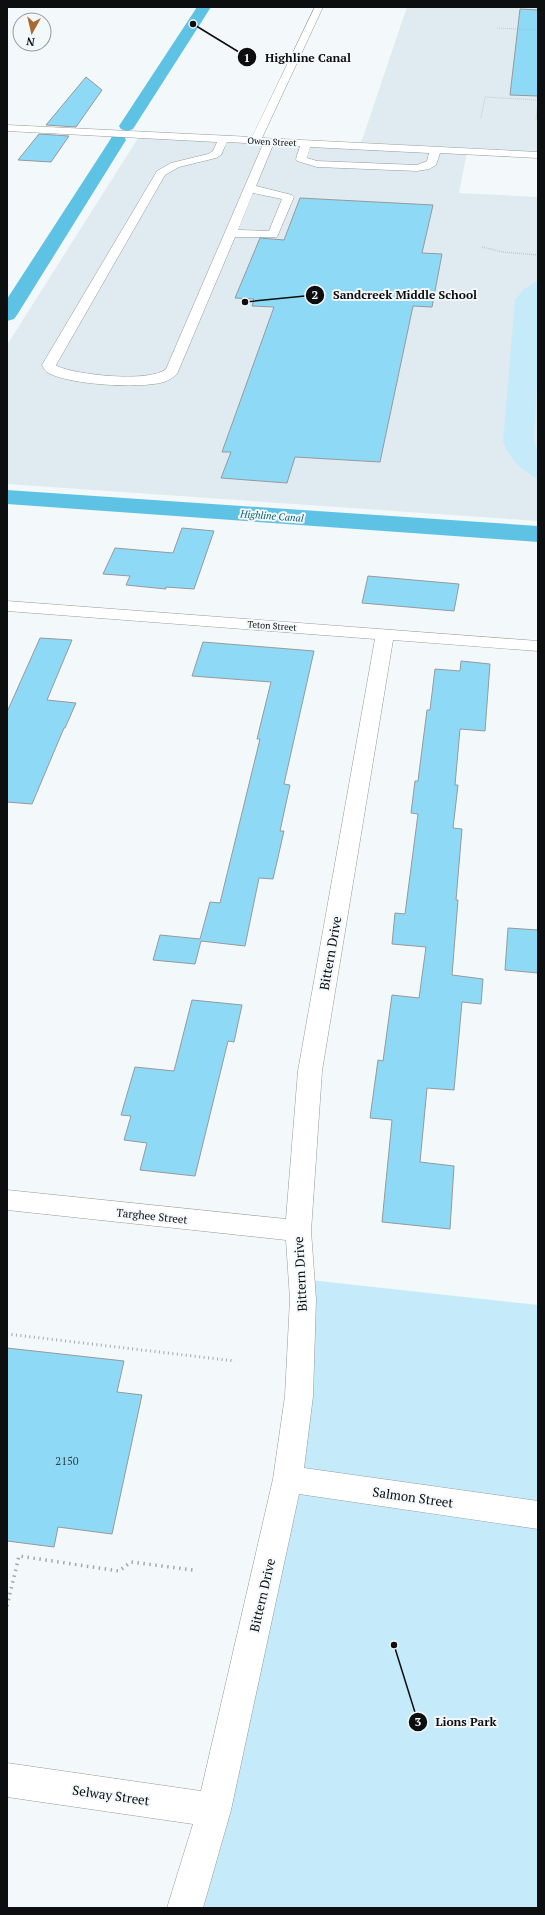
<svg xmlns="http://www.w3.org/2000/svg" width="545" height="1915" viewBox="0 0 545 1915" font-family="'PT Serif',serif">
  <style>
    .built { fill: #dfebf1 }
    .green { fill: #c5ebfa }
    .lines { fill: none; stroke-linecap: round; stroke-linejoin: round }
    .canal { fill: #5ec2e4; fill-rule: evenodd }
    .building { fill: #8edaf6; stroke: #959a9c }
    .minor-casing { stroke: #959a9c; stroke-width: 1 }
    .path-far3 { stroke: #a5a8aa; stroke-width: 1; stroke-dasharray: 0.5 1.5; stroke-linecap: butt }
    .path-far2 { stroke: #a5a8aa; stroke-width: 1.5; stroke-dasharray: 0.5 1.5; stroke-linecap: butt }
    .path-far1 { stroke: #a5a8aa; stroke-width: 3; stroke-dasharray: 1 3.5; stroke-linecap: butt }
    .path { stroke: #a5a8aa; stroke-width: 3.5; stroke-dasharray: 1.5 4.5; stroke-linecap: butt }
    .minor { fill: #fff; fill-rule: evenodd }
    .labels { text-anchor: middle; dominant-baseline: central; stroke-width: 4; stroke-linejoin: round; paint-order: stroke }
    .far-street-label { font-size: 9px; fill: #0d0e0f; stroke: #f3f8fa }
    .far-water-label { font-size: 10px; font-style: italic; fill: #075d75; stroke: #f3f8fa }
    .street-label { font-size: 11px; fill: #0d0e0f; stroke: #f3f8fa }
    .near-number-label { font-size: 11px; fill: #2d4149 }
    .near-street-label { font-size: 13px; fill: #0d0e0f; stroke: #f3f8fa }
    .leader { fill: none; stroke: #0d0e0f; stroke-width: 1.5 }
    .callout-dot { fill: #0d0e0f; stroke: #f3f8fa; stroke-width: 1.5 }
    .mark-label { font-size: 12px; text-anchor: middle; font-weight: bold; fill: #fff }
    .callout-label { font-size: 12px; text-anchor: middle; font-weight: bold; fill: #0d0e0f; stroke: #f3f8fa; stroke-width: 4; stroke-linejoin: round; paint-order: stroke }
  </style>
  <rect width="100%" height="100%" fill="#f3f8fa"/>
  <path class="built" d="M407,7H538V155L467,152L459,193L538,197V521L7,484V345L140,135L360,146Z"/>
  <g class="green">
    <path d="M538,281V367L534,440L538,452V479C520,469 512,461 503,442L515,300L524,289Z"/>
    <path d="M301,1279L538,1305V1908H185L288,1480Z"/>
  </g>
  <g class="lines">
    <g class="canal">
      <path d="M197,7H211L133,129L127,131L121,129L119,126Z"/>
      <path d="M118,135L124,136L126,140L17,315L14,319L7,321V299L110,140L112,136Z"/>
      <path d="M7,490L538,526V542L7,504Z"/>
    </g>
  </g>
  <g class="building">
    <path d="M520,9L538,10V96L510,95Z"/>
    <path d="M86,77L102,90L76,127L46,125Z"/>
    <path d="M39,134L69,136L51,162L18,160Z"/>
    <path d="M300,198L433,205L422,253L442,254L432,307L413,306L380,462L295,457L287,483L221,478L231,452H222L274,307L252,306L254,299L235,298L260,238L284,240Z"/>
    <path d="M182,528L214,531L194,589L166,587V589L126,585L130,576L103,574L115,548L173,553Z"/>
    <path d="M368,576L459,584L454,611L362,603Z"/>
    <path d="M40,638L72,640L47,700L76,703L65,728H64L32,804L7,802V712Z"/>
    <path d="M203,642L314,651L284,784L290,785L280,831H284L273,879L259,878L245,946L201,941L195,964L153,960L160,935L200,939L210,902L220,903L260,739H257L271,682L192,676Z"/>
    <path d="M461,661L490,664L485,731L460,729L455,785H458L453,828L462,829L456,900H458L452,975L483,979L481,1004L462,1002L454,1090L427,1088L420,1162L454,1166L450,1229L382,1222L392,1120L370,1118L378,1060L383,1061L392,995L419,998L426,947L392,944L395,913L405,914L418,814L411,813L415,781H418L427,710H430L435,669L460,671Z"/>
    <path d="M508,928L538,930V973L505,970Z"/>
    <path d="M192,1000L242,1005L234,1042L228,1041L195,1176L140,1170L147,1143L124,1140L131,1116L121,1115L135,1067L174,1071Z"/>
    <path d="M7,1348L124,1361L117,1392L142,1395L112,1534L58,1527L54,1547L7,1541Z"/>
  </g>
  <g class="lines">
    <g class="minor-casing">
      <g id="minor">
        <path d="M315,7H323L262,138L538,152V158L440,153L436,165L429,169L417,171L317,167L297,161L296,159L300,146L273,145L256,186L292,195L294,197L277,237H235L177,374C173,378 169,380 164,382C142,389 66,385 47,372C45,371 44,368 42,365L157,171L171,163L208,154L213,151L217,142L7,131V125L252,137ZM227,142L263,144L166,369C149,383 76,375 57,366L56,365L165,175L179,167L216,158L221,155ZM310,147L429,153L427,161L417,165L317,161L307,158ZM253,193L282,199L269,231L238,230Z"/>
        <path d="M7,601L538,641V651L393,640L322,1071L311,1231L316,1299L313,1396L304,1468L538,1501V1529L299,1494L231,1810L203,1908H167L193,1824L7,1797V1763L201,1791L273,1479L285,1396L290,1299L286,1240L7,1210V1190L286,1219L298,1071L375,639L7,611Z"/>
      </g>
    </g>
    <g class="path-far3">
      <path d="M497,28L538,30"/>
      <path d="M481,118L485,97L538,100"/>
      <path d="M536,120L538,102"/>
    </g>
    <path class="path-far2" d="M482,247L503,252L538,255"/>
    <path class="path-far1" d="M7,1334L235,1361"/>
    <path class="path" d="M7,1606L19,1556L119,1571L131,1562L193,1570"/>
    <use href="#minor" class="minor"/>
  </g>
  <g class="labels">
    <g class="far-street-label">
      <text transform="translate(272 142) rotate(3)">Owen Street</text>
      <text transform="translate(272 626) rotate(4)">Teton Street</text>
    </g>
    <g class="far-water-label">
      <text transform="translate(272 516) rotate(4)">Highline Canal</text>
    </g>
    <g class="street-label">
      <text transform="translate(152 1216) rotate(6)">Targhee Street</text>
    </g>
    <g class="near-number-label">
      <text x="67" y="1461">2150</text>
    </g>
    <g class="near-street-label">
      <text transform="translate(330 953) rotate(-80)">Bittern Drive</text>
      <text transform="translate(300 1274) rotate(-93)">Bittern Drive</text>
      <text transform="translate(413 1497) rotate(8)">Salmon Street</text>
      <text transform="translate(262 1595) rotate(-77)">Bittern Drive</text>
      <text transform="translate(111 1795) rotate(8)">Selway Street</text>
    </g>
  </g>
  <path class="leader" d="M193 24L247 57M245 302L315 295M394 1645L418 1722"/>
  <g class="callout-dot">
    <circle cx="193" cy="24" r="4"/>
    <circle cx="245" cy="302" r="4"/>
    <circle cx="394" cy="1645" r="4"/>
    <circle cx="247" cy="57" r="10"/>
    <circle cx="315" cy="295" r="10"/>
    <circle cx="418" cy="1722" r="10"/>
  </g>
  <g class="mark-label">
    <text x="247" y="62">1</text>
    <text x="315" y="299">2</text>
    <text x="418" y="1726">3</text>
  </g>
  <g class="callout-label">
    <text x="308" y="62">Highline Canal</text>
    <text x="405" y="299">Sandcreek Middle School</text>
    <text x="466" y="1726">Lions Park</text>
  </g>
  <rect width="545" height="1915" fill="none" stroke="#0d0e0f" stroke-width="16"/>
  <g transform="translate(32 32) rotate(188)"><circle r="19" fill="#f3f8fa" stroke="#979a9c"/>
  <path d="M0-3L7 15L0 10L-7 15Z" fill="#a86a30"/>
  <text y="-6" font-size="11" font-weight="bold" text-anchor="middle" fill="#0d0e0f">N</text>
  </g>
</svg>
